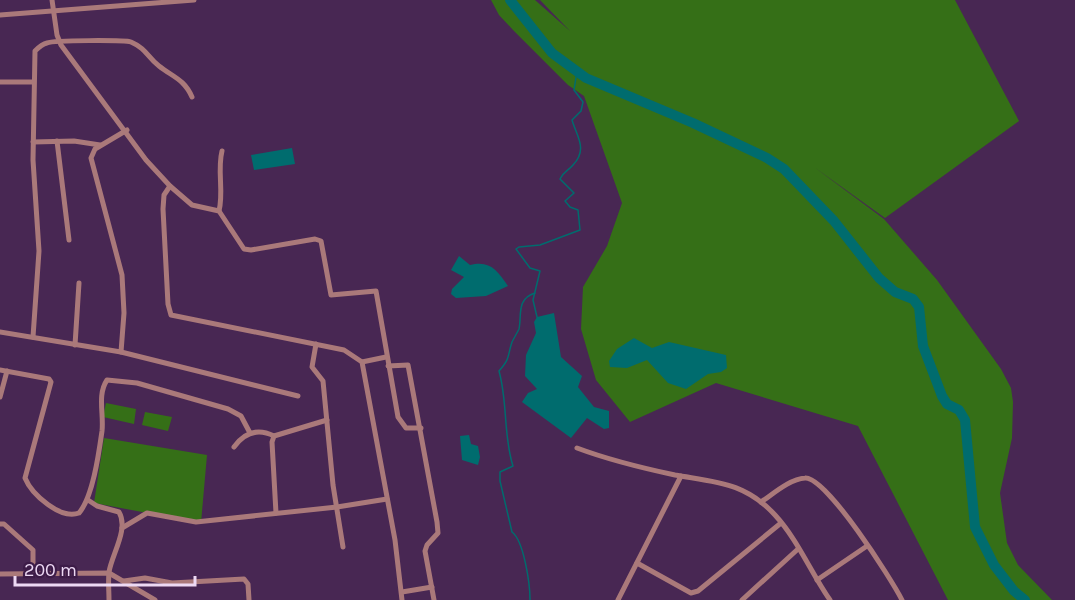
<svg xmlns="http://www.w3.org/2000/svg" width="1075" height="600" viewBox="0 0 1075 600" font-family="Karla,sans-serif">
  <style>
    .green { fill: #356f17 }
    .water { fill: #006c6e }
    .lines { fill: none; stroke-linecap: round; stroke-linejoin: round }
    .stream { stroke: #006c6e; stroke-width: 1.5 }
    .river { stroke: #006c6e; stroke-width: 10 }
    .minor { stroke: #aa797a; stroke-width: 5 }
  </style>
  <rect width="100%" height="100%" fill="#482753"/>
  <g class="green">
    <path d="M491,0H535L570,31L540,0H955L1019,121L885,218L814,167L884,219L937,280L1001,369L1011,388L1013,402L1012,438L1000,493L1007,543L1018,565L1052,600H948L858,426L716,383L630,422L596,380L581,329L583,287L607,246L622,203L584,96L568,85L514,31L499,15Z"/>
    <path d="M106,403L136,409L134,424L103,417Z"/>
    <path d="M145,412L172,417L168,431L142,425Z"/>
    <path d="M104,438L207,455L201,523L94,503Z"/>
  </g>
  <g class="water">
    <path d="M292,148L295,164L254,170L251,155Z"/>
    <path d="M459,256L470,265C490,260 497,270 508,286L486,296L456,298L451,294L452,289L464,277L451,270Z"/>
    <path d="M554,313L561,357L582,376L578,387L594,407L609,411V428L604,429L587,418L571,438L522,402L528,393L537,389L525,376L526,355L536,333L534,322L537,317Z"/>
    <path d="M634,338L652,348L669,342L726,355L727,368L721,372L708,374L686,389L668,383L647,360L627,368L610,367L609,361L617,349Z"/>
    <path d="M469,435L471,444L478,446L480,457L478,465L462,460L460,436Z"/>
  </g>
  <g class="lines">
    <g class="stream">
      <path d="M537,317L533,300L540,271L530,268L516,249L519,247L540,245L580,230L578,210L570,207L565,201L574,193L560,179C564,171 568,171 573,165C588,149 577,137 572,120L581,111L583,102L574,90L577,71"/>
      <path d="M530,600C530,584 524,541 512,532L500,481V472L513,466C503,435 508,403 499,371C511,357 507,357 512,342C514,338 517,333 519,329C522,315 516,299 535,293"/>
    </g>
    <path class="river" d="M510,0L552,53L586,78L693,123L767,158L784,169L834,221L879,278L895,292L913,299L919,307L923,346L942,396L947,404L959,410L965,420L975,527L994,565L1014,591L1025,600"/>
    <g class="minor">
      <path d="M52,0L57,35L61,45L146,160L170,186L192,205L219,211L244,249L251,250L315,239L321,241L331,295L376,291L398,417L406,428H421"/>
      <path d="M0,15L194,0"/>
      <path d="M0,82H33"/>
      <path d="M57,141L69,240"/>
      <path d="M33,142L74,141L100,145"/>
      <path d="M170,186L164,195L163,209L168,304L171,315L344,350L362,362L395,540L402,600"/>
      <path d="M219,211C224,191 217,171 222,151"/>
      <path d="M0,332L121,352L298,396"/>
      <path d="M33,337L39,251L33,160L35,51C39,47 42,44 47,43C54,40 125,40 131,42C147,49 147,57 159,66C173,77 184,79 192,97"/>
      <path d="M316,344L312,367L323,381L333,485L343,547"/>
      <path d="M75,345L79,283"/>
      <path d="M121,352L124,313L122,275L91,158L95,149L127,130"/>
      <path d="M362,362L386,357"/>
      <path d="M388,366L408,365L437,522L438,533L427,545L425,551L434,600"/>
      <path d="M0,370L49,379L51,382L25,478C32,495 61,520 79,513C93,497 99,452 102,431C104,414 97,395 107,380L137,383L228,409L241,416L250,433"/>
      <path d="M0,397L7,371"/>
      <path d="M234,447C245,432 258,428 274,436"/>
      <path d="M577,448C609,460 642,468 675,475C715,482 745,482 775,515C798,540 811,573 830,600"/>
      <path d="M88,500L97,506L119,512C129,529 112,554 109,572C108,581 109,591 109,600"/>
      <path d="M761,502C773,494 790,479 805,478C826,476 892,580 902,600"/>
      <path d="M276,513L272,442L274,436L327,420"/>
      <path d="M0,524H4L33,550V574"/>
      <path d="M122,528L147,513L196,522L337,507L387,499"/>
      <path d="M637,563L691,593L698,591L781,523"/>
      <path d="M0,574L109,573L155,600"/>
      <path d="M817,580L867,546"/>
      <path d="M124,581L145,578L172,583L244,579L248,584L249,600"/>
      <path d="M402,592L432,587"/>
      <path d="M618,600L681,476"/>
      <path d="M742,600L798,549"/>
    </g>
  </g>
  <path d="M15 576v9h180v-9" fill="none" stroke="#edd9f4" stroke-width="3"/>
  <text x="24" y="576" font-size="18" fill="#edd9f4" stroke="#3d1c48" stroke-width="4.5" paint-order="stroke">200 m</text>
</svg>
